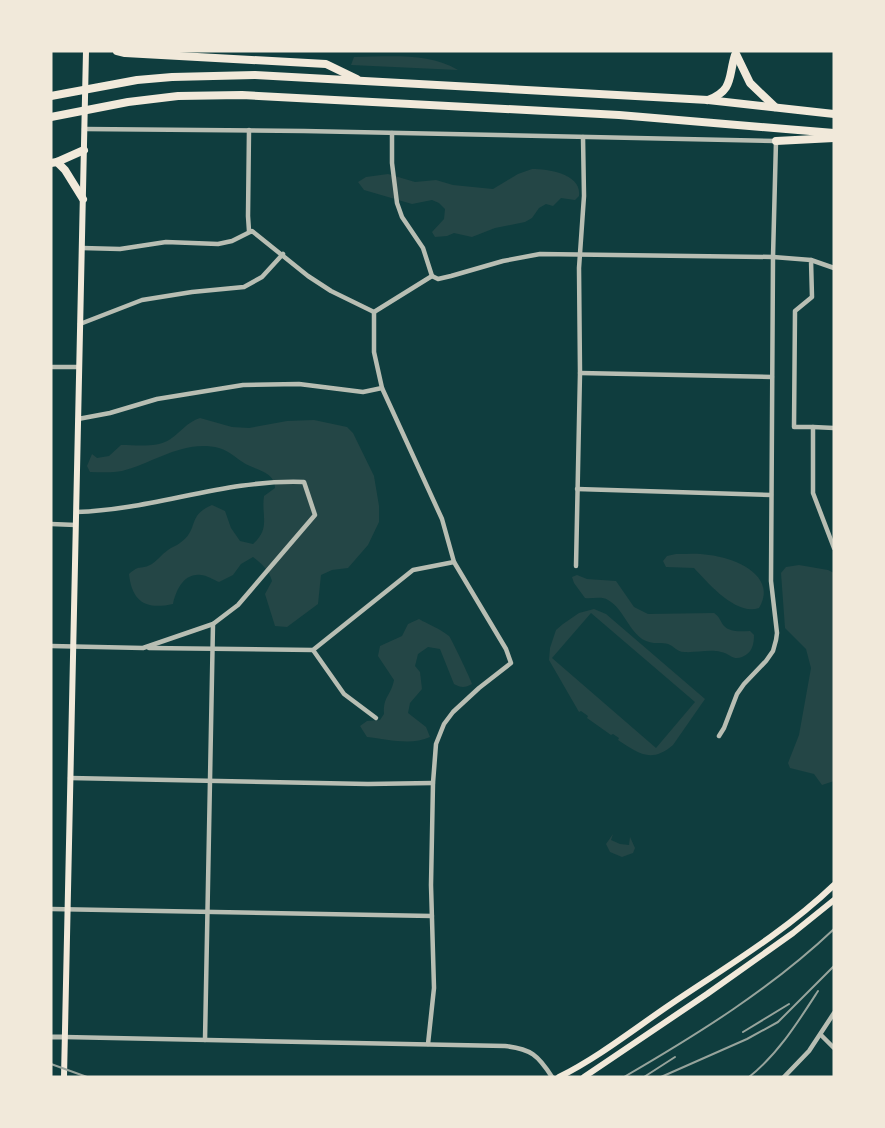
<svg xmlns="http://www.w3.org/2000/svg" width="885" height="1128" viewBox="0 0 885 1128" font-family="Commissioner,sans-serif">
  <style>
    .green { fill: #244646; fill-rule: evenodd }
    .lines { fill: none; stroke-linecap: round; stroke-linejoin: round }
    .minor { stroke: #b8beb3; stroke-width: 4.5 }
    .tertiary { stroke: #b8beb3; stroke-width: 5 }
    .secondary { stroke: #f1e9da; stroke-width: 6 }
    .trunk { stroke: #f1e9da; stroke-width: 8 }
    .rail { stroke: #97a49c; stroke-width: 2 }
  </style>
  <rect width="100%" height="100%" fill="#0f3d3e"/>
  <g class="green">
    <path d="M354,57C388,57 428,52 458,70L351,65Z"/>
    <path d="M532,169C549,169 582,174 579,196L575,200L561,198L553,206L546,204L539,208L532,218L525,222L495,228L472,237L454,233L447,236L435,237L432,232L444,219L445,209L439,203L432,200L412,204L364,190L358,182L366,177L388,174L415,182L436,180L453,185L493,189L518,174Z"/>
    <path d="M200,418L232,427L249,428L287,421L314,420L347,427L353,433L374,476L379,506V522L368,545L348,568L332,570L321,575L318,604L287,627L275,626L265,594L272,581C269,570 262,564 253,557L241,564L233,575L219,582C214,580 206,575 201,575C183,573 176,591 173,604C146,610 132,602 129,574C140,564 140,570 150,565C156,562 162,554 168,550C172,547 176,546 180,543C200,529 186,516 212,505L225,511L231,528L240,541L253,544C271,528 261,516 264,496L275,488C275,474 261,471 250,466C238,461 231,451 219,448C184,439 154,463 122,471C112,473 100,472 90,472L87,466L92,454L97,458L109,456L121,445C136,445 156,448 169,440C180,433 187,422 200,418Z"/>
    <path d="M676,554C687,554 698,553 709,555C736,558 778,576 759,608C736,616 708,583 694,568L666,567L663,561L667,556Z"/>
    <path d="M799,565L828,570L834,573V781L822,785L814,774L790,768L788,763L799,735L811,668L806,649L785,628L781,573L786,567Z"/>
    <path d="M577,575L587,579L616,581L634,607L648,614L714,613C720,617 720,621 724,626C731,633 742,631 750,631L754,635C754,645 752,653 742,657C733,661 729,653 721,652C709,649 696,653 684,652C677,652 674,646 668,644C662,642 655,644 649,642C630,637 625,609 608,600C602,596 592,599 585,598L574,583L572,577Z"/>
    <path d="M594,609L606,614L705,699L673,745C651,764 638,753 618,740L619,738L613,734L611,735L587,718L588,716L581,711L579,712L549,660L550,648L556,630L563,624L579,613ZM591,613L695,702L656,748L552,658Z"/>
    <path d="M419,619C428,624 440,629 449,636C451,638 471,680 472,684C465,688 461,688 454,684L440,649L428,647L418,654L415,666L420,672L422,689L410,703L408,713L426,727L430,737C411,746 387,739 367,737L360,726L367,721L380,720L384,714C383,696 391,696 394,680L378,656L380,646L402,636L408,624Z"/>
    <path d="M613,834L611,840L620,844L629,845L630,837L635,848L633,853L622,857L610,852L606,844Z"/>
  </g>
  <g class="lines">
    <g class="minor">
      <path d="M84,129L304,131L776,141L773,257L771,581L777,633L776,640L773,651L766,661L744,684L737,694L724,728L719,736"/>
      <path d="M249,130L248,216L249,231"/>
      <path d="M392,133V163L397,203L402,217L423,248L432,276"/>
      <path d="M82,248L120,249L166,242L218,244L232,241L252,231L308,276L331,291L374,312L432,276L438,279L451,276L503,261L540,254L773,257L811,260L812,297L795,311L794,427H813V493L834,548"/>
      <path d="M811,260L834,268"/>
      <path d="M374,312V352L382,388L442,519L454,562L506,649L511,663L479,688L453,712L444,724L436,744L433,783L431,885L434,988L428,1044"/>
      <path d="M80,324L142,300L192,292L244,287L262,277L283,254"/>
      <path d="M51,367H79"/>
      <path d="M580,373L772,377"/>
      <path d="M78,419L110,413L157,399L243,385L299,384L363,392L382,388"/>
      <path d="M813,427L834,428"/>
      <path d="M577,489L771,495"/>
      <path d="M51,524L76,525"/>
      <path d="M576,566L580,373L579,268L584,196L583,137"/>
      <path d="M51,646L143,648L213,624L238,605L315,515L304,482C224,479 154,510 76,512"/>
      <path d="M149,648L313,650L413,570L454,562"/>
      <path d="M313,650L344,694L376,718"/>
      <path d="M70,778L368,784L433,783"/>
      <path d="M51,909L432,916"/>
      <path d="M821,1035L834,1048"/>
      <path d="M64,1037L505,1046C531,1049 538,1055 552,1077"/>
      <path d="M205,1040L213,624"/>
      <path d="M784,1077L809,1051L834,1013"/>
    </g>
    <path class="tertiary" d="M51,1037H64"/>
    <g class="secondary">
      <path d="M64,1077L86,51"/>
      <path d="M559,1077C599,1057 634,1029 671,1004C726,967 786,931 834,885"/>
      <path d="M584,1077L707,994L793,933L834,900"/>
    </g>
    <g class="trunk">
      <path d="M117,51L125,53L326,64L357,79"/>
      <path d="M736,54L750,83L775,107"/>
      <path d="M51,96L137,80L172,77L255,75L708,100L834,114"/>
      <path d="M708,100C734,90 728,77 735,55"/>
      <path d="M51,117L128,102L178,96L242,95L619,115L834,133"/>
      <path d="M776,141L834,138"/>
      <path d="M57,162L65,170L83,199"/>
      <path d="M51,163L57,162L84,150"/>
    </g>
    <g class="rail">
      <path d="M743,1032L789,1004"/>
      <path d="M51,1064L87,1077"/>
      <path d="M624,1077C698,1034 772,988 834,929"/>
      <path d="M644,1077L675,1057"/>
      <path d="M661,1077L747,1039L778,1022L834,966"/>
      <path d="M749,1077C778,1054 798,1022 818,991"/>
    </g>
  </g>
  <rect width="885" height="1128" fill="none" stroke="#f1e9da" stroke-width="105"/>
</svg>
